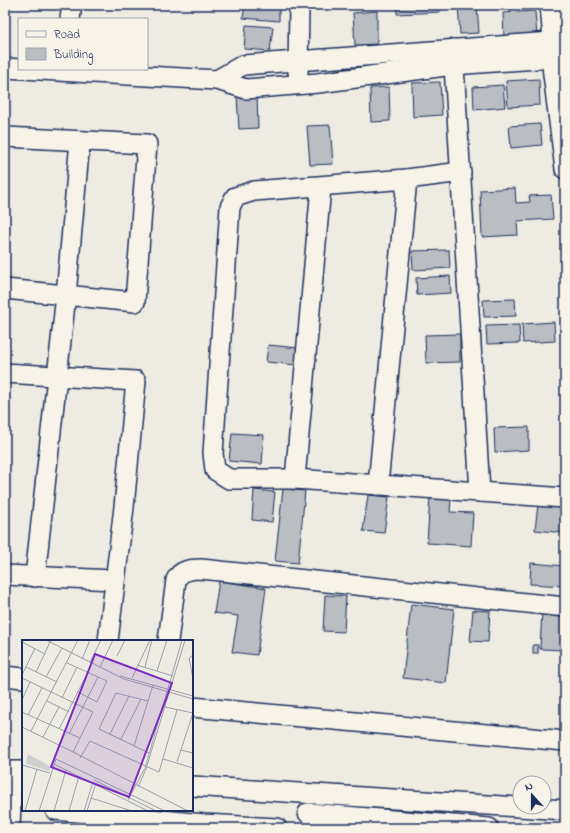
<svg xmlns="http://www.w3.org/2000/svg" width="570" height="833" viewBox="0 0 570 833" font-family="'Indie Flower',sans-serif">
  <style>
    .building { fill: #babdc2; stroke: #1b2f5e }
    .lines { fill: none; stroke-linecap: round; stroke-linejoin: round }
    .minor-casing { stroke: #1b2f5e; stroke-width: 22 }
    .minor { stroke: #f7f3e8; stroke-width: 19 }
    .inset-road { fill: none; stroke: #9aa0ad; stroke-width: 1 }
    .view { fill: #7b2cbf; fill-opacity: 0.15; stroke: #7b2cbf; stroke-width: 2 }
    .inset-edge { fill: none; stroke: #1b2f5e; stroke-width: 2 }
  </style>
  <rect width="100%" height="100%" fill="#eeebe2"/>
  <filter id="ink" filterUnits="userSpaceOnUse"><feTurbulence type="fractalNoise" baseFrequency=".025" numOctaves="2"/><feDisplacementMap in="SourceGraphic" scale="8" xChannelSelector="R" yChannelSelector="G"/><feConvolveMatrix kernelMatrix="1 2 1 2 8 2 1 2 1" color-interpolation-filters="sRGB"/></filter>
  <g filter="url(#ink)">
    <g class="building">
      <path d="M245,5H286V6L279,5V21L243,18Z"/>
      <path d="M397,5H440V12L397,14Z"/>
      <path d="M458,5H477L479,33L460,34Z"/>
      <path d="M377,11V44L355,45L353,13Z"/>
      <path d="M535,11L537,36L504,38L503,13Z"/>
      <path d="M246,25L273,27L270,51L244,49Z"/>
      <path d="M539,79L540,105L508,107L506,81Z"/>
      <path d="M440,82L442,115L413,117L412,83Z"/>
      <path d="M503,85L505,107L474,110L473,87Z"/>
      <path d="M389,87L390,121L371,122L370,88Z"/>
      <path d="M257,95L258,128L239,129L237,96Z"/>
      <path d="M540,124L542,145L511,148L509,126Z"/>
      <path d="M330,125L333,164L310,165L307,126Z"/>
      <path d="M515,188L516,203L530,202L529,196L551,195L553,219L517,221L518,235L482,237L480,190Z"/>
      <path d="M449,250L450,268L413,270L412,251Z"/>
      <path d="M450,276L451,293L417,295L416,278Z"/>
      <path d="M515,299L516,316L484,317L483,300Z"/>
      <path d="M554,322L555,341L523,343L522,324Z"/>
      <path d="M519,325L520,343L487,344L486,326Z"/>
      <path d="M460,334V362L426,363L425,335Z"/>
      <path d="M268,345L299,348L297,365L266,362Z"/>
      <path d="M529,427V450L495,452L494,428Z"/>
      <path d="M232,433L264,435L262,464L229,461Z"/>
      <path d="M283,489L305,491L298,563L275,561Z"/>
      <path d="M254,490L275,492L272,522L252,520Z"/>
      <path d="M368,495L389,497L384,533L363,531Z"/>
      <path d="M430,497L451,498L450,512L473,513L471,546L427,543Z"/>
      <path d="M538,504L565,507V533L535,530Z"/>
      <path d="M531,563L565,566L564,586L530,584Z"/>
      <path d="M219,581L266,588L257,655L232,652L238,616L214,613Z"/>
      <path d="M325,595L346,596L344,632L323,631Z"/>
      <path d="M411,604L454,609L446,683L403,678Z"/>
      <path d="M473,610L490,611L488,642L470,641Z"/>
      <path d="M542,610L565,611V650L540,649Z"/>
      <rect x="533" y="645" width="5" height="8"/>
    </g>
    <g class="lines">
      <g class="minor-casing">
        <g id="minor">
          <path d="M550,5L553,41L551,58L565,169"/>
          <path d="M564,5L565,14"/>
          <path d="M70,19L72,5"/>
          <path d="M453,49L480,492"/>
          <path d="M5,68L217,80L246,89L318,83L453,65L565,57"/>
          <path d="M298,73L299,5"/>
          <path d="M217,80L243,65L565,41"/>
          <path d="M5,137L147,144L135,302L5,289"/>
          <path d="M461,172L407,179L254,191L235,197L230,207L213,453L215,470L229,479H295L565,498"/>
          <path d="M5,373L136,381L124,507L108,641"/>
          <path d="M295,479L321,187"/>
          <path d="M378,485L407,179"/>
          <path d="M5,575L114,580"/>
          <path d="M35,577L66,295L80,141"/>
          <path d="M168,641L176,580C180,570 191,569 201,569L565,607"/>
          <path d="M5,676L23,678"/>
          <path d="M192,707L565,741"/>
          <path d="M192,786L565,810"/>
          <path d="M55,810L204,824L277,828"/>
          <path d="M308,813L489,828"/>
          <path d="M10,828L12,771H23"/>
        </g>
      </g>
      <use href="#minor" class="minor"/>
    </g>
  </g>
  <g transform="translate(22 640)">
    <rect width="171" height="171" fill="#eeebe2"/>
    <path d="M6,114L29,127L27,131L4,124Z" fill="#cfcfcf"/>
    <path class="inset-road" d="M24,0L102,39L171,59M0,2L23,14M171,15L167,18L171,38M95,16L103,0M60,19L68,0M68,22L79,0M45,23L85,41L75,62L56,52M115,25L151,36M4,27L35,42M78,27L91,0M123,27L130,0M135,31L145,0M14,32L29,0M0,35L13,8M98,36L171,56M24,37L40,8M0,38L71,72L51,112L166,171M110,38L128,0M40,58L55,27M0,60L8,42M25,61L47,72M126,61L94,53L77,89L127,113M143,67L171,73M0,72L58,98M6,75L20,48M0,87L51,112M37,89L66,32M9,91L56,0M47,94L76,37M88,94L107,56M21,97L37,67M99,99L119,59M112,106L131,45M159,110L171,113M58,118L68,101L137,132L155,70M141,119L171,128M155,122L171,73M32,124L126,171M0,125L28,133M72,140L134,171M116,147L124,129L163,0M69,158L110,171M106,160L123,128L160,0M3,171L15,129M17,171L34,119L143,171M32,171L44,130M47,171L57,136M62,171L71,142M65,171L74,143"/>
    <path class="view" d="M73,14L150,43L107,157L29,127Z"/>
    <rect width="171" height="171" class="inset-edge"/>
  </g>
  <rect width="570" height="833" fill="none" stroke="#f7f3e8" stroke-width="20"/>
  <rect x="10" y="10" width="550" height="813" fill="none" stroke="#1b2f5e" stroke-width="1.5" filter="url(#ink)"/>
  <rect x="18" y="18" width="130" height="52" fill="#f7f3e8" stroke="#9fa5b1"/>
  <rect x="26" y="31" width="20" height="6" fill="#f7f3e8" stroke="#9fa5b1"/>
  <text x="54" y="38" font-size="12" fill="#1b2f5e">Road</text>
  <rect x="26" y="48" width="20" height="12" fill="#babdc2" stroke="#9fa5b1"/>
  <text x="54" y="58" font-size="12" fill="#1b2f5e">Building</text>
  <g transform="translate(532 795) rotate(339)"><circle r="19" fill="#f7f3e8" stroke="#9fa5b1"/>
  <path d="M0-3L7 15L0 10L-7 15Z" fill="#1b2f5e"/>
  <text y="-6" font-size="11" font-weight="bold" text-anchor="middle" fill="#1b2f5e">N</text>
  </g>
</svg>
